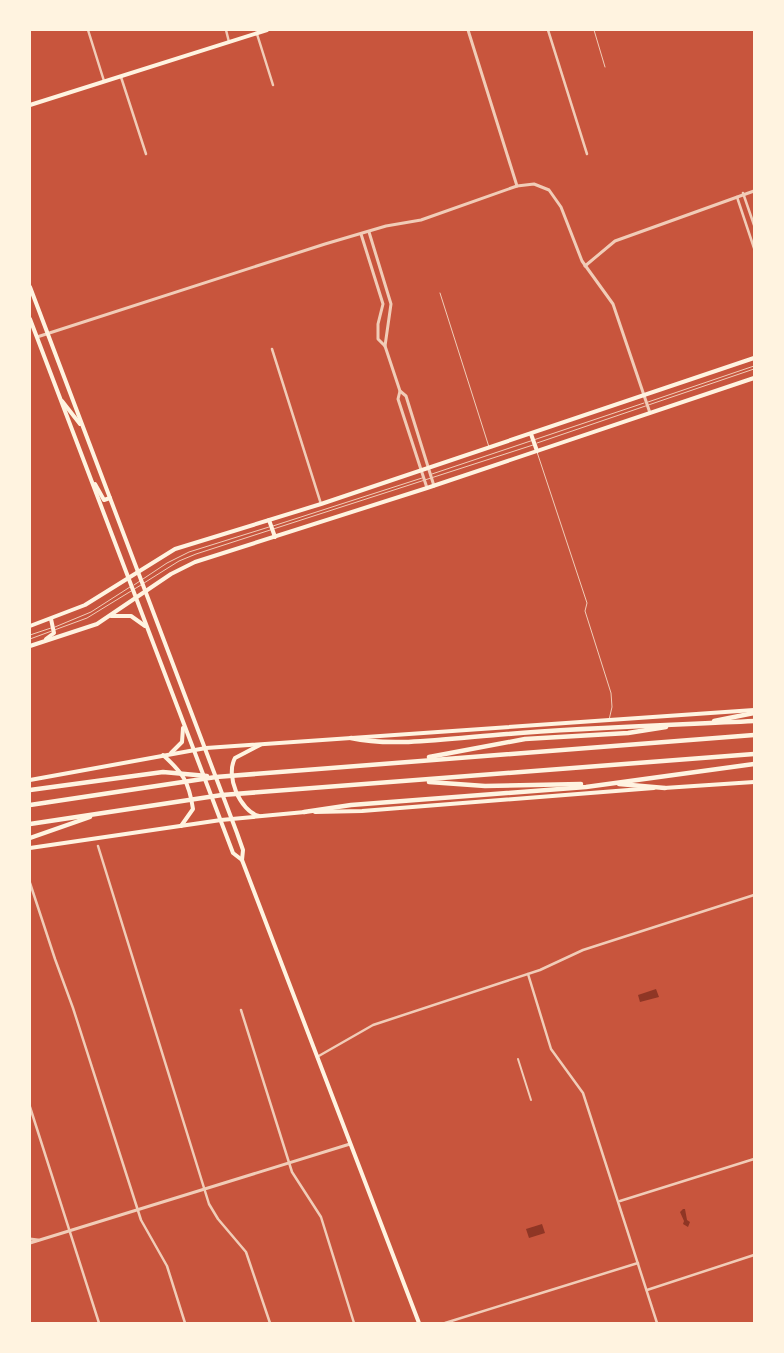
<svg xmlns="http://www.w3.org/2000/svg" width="784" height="1353" viewBox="0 0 784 1353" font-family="'Noto Sans',sans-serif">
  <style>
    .water { fill: #8f3625 }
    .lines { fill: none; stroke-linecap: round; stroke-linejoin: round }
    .service { stroke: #f1ccb7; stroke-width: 1 }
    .pedestrian { stroke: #f1ccb7; stroke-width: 2 }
    .minor { stroke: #f1ccb7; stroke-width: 2.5 }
    .tertiary { stroke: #f1ccb7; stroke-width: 3 }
    .secondary { stroke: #fff3e0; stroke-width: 4 }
    .primary { stroke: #fff3e0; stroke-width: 4 }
    .motorway { stroke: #fff3e0; stroke-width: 4.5 }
  </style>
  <rect width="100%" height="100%" fill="#c8553d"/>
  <g class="water">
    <path d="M656,989L659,997L640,1002L638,995Z"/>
    <path d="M683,1209H685L687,1220L690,1222L688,1227L683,1224L684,1221L680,1212Z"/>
    <path d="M542,1224L545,1233L529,1238L526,1229Z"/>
  </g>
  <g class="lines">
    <g class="service">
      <path d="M594,30L605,67"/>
      <path d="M440,293L489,447"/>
      <path d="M648,402L754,366"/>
      <path d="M537,443L754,369"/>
      <path d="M537,452L587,603L585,611L611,693L612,707L609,720"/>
      <path d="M432,474L644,403"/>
      <path d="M273,526L422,478"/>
      <path d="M144,583L179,561L196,554L533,445"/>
      <path d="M134,585L167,563L189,552L269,527"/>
      <path d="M55,627L91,612L130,587"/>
      <path d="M30,635L51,628"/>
      <path d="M30,639L87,618L141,585"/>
    </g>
    <path class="pedestrian" d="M518,1059L531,1100"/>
    <g class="minor">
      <path d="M88,30L104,81"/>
      <path d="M226,30L229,42"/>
      <path d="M548,30L587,154"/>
      <path d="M257,34L273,85"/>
      <path d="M121,77L146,154"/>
      <path d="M743,193L754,225"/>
      <path d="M737,197L754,248"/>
      <path d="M272,349L321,504"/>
      <path d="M98,846L209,1204L218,1219L246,1252L270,1323"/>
      <path d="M30,883L55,959L73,1008L141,1220L167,1266L185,1323"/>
      <path d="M528,974L551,1049L583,1093L657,1323"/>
      <path d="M241,1010L292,1172L321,1217L354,1323"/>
      <path d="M317,1057L373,1025L540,970L583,950L754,895"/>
      <path d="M30,1107L99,1323"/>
      <path d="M620,1201L754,1159"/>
      <path d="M647,1290L754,1255"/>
      <path d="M445,1323L638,1263"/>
    </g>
    <g class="tertiary">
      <path d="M468,30L517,186"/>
      <path d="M369,232L391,304L385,346"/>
      <path d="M361,234L383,304L378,324V339L385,346L400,391L406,396L434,486"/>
      <path d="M585,266L615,241L754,191"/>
      <path d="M37,337L325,244L386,226L421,220L517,186L534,184L549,190L561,207L582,261L613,304L650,413"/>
      <path d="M400,391L398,399L427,488"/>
      <path d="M30,1239L38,1240"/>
      <path d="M30,1243L350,1144"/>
    </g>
    <g class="secondary">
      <path d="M30,105L267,30"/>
      <path d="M531,434L537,451"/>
      <path d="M269,520L275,537"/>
      <path d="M30,626L85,605L175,549L321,504L754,358"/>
      <path d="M46,639L54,633L51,619"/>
      <path d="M30,646L97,624L171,574L195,562L427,488L754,378"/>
      <path d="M163,755C183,773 189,782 193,809L181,826"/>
      <path d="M30,780L206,748L754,710"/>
      <path d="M664,788L754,782"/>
      <path d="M315,812L362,811L654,788"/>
      <path d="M259,816C240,811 225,776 235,758L260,745"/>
      <path d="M30,848L221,820L305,812"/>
    </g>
    <g class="primary">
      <path d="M30,287L237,833L243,850L242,860L419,1323"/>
      <path d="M30,319L233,853L242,860"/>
      <path d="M62,401L80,424"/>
      <path d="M95,484L104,500L110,498"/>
      <path d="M111,616H131L145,626"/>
      <path d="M171,753L182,742L183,728"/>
    </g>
    <g class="motorway">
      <path d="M714,721L754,713"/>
      <path d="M351,738C394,748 462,737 507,734C589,727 672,725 754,721"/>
      <path d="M429,757L525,739L628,733L666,727"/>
      <path d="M429,782L485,786L581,784"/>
      <path d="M619,784L665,788"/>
      <path d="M30,790L163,772L207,776"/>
      <path d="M30,805L216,777L754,735"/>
      <path d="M304,812L351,805L586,787L754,764"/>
      <path d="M30,824L222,795L754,754"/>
      <path d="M30,838L90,817"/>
    </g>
  </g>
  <rect width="784" height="1353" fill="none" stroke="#fff3e0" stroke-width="62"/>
</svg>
